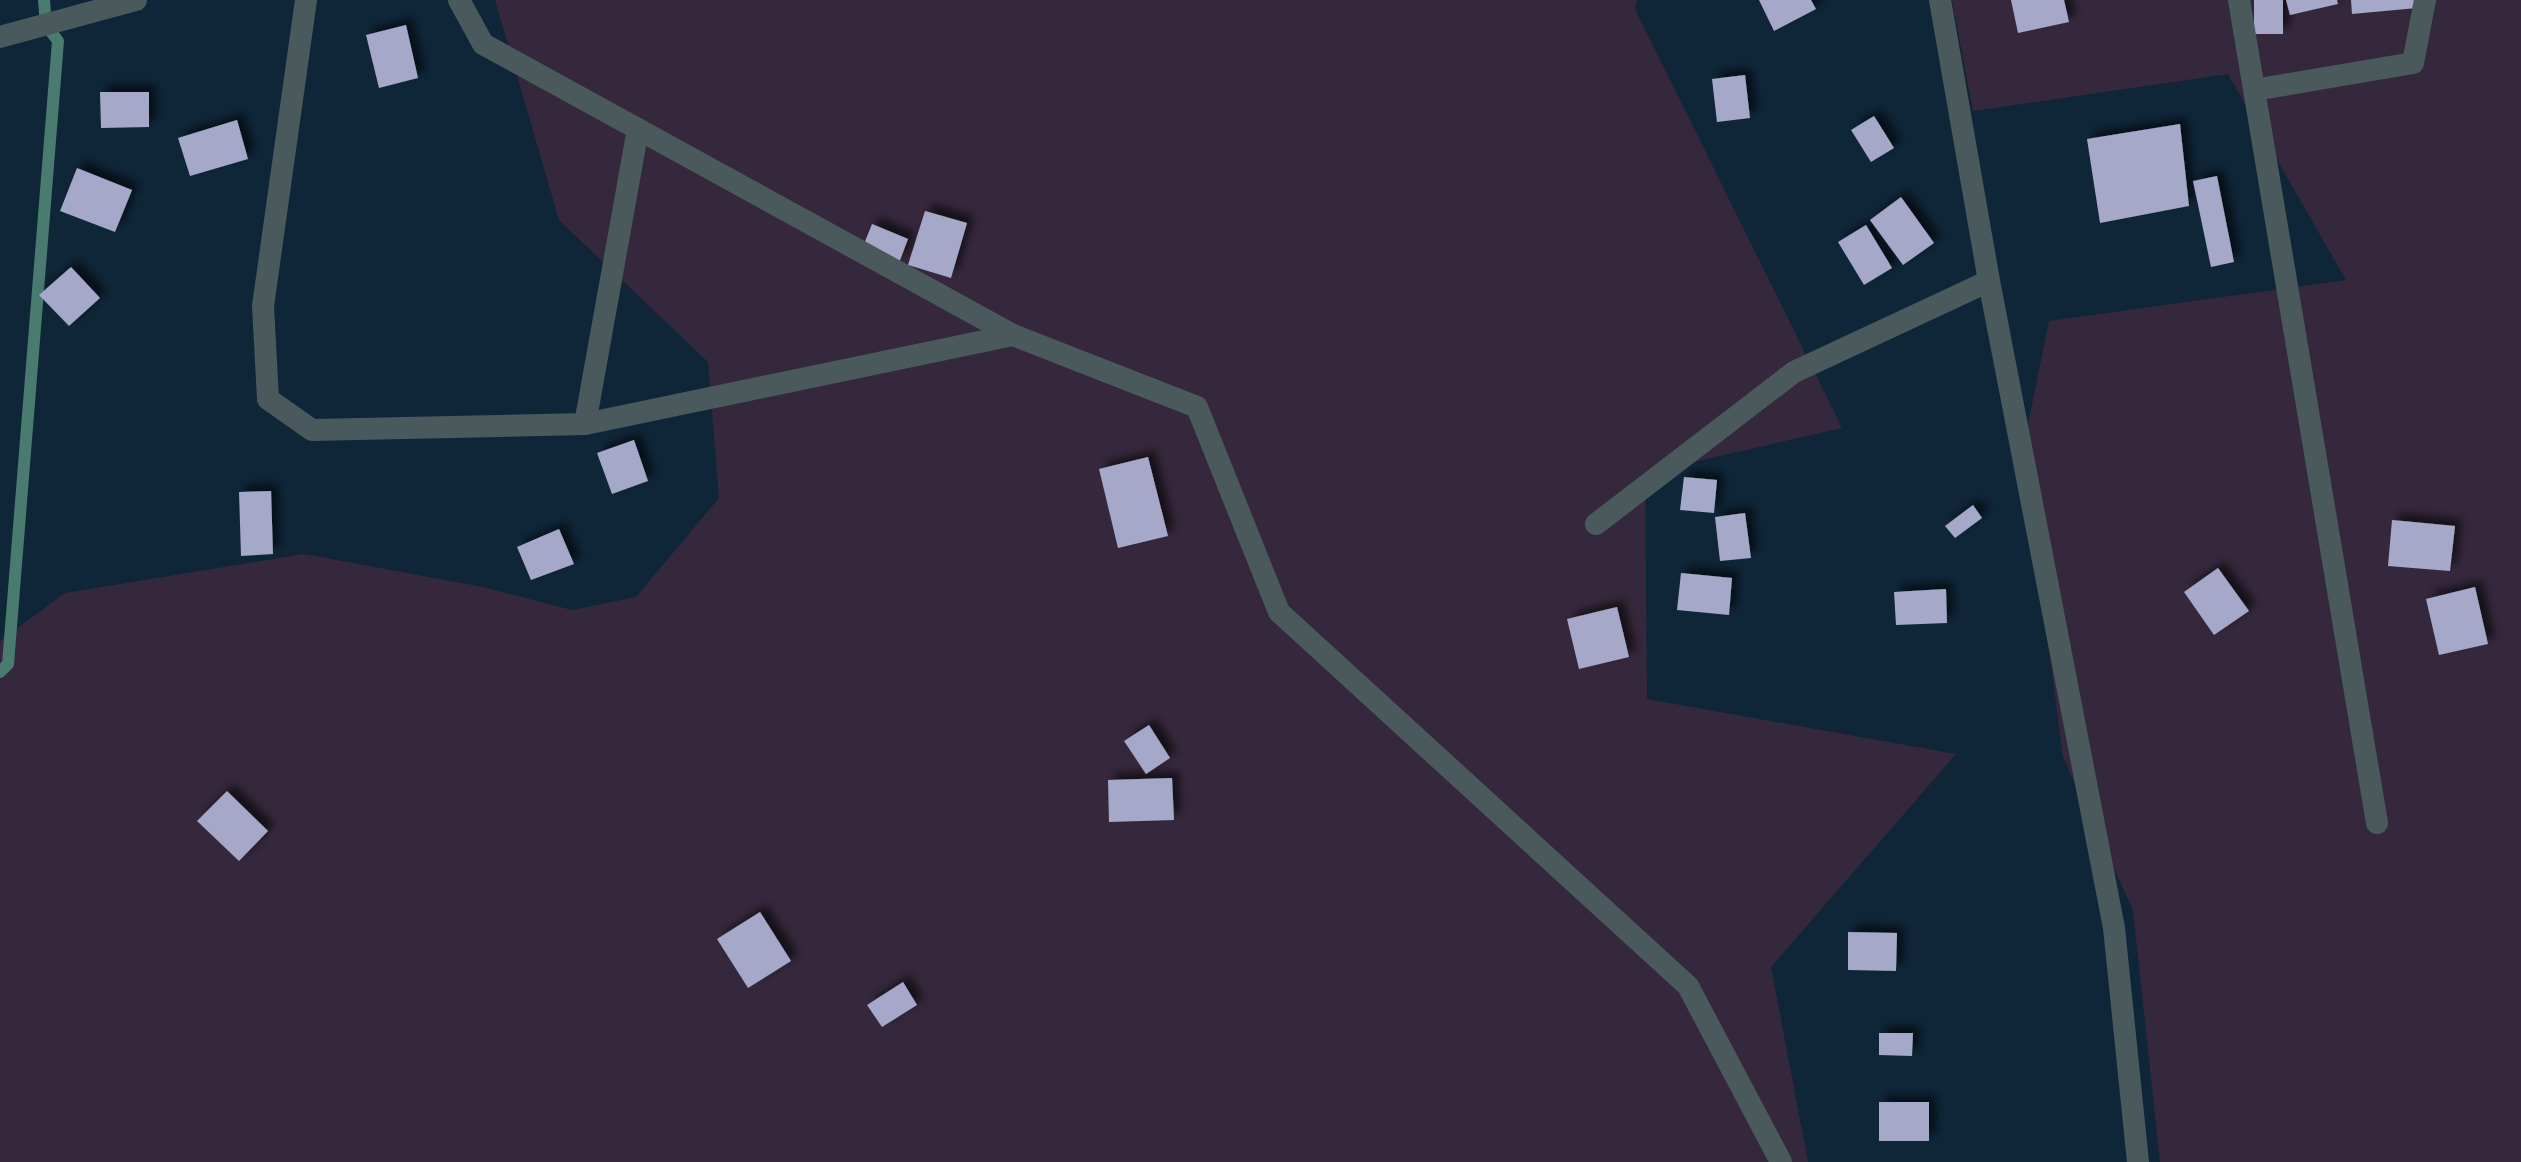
<svg xmlns="http://www.w3.org/2000/svg" width="2521" height="1162" viewBox="0 0 2521 1162" font-family="'PT Sans',sans-serif">
  <style>
    .green { fill: #36283c }
    .lines { fill: none; stroke-linecap: round; stroke-linejoin: round }
    .stream { stroke: #497b6e; stroke-width: 12 }
    .building { fill: #a5a8c8; filter: url(#shadow) }
    .service { stroke: #49595c; stroke-width: 22 }
    .minor { stroke: #49595c; stroke-width: 22 }
  </style>
  <defs>
    <filter id="shadow"><feDropShadow dx="7" dy="-7" stdDeviation="4" flood-color="#0009"/></filter>
  </defs>
  <rect width="100%" height="100%" fill="#0f2639"/>
  <g class="green">
    <path d="M495,0H1637L1635,9L1842,428L1645,473L1647,699L1956,754L1771,967L1808,1162H0V641L65,593L304,554L483,587L572,610L636,597L719,498L708,362L559,220Z"/>
    <path d="M1952,0H2521V1162H2160L2133,910L2063,757L2023,449L2049,321L2346,280L2228,74L1973,111Z"/>
  </g>
  <g class="lines">
    <path class="stream" d="M0,672L8,664L58,41L46,25L44,0"/>
  </g>
  <g class="building">
    <path d="M1759,0H1811L1816,9L1774,31Z"/>
    <path d="M2011,0H2064L2069,22L2018,33Z"/>
    <rect x="2254" y="0" width="29" height="34"/>
    <path d="M2286,0H2337L2338,4L2290,15Z"/>
    <path d="M2351,0H2417V8L2352,14Z"/>
    <path d="M406,25L418,78L379,88L366,35Z"/>
    <path d="M1745,75L1750,118L1717,122L1712,79Z"/>
    <path d="M100,92H149V127L101,128Z"/>
    <path d="M1874,116L1894,148L1871,162L1851,130Z"/>
    <path d="M237,120L248,159L190,176L178,138Z"/>
    <path d="M2180,124L2189,206L2100,223L2087,139Z"/>
    <path d="M77,168L132,190L115,232L60,211Z"/>
    <path d="M2217,176L2234,262L2211,267L2193,181Z"/>
    <path d="M1901,197L1934,243L1903,265L1870,220Z"/>
    <path d="M925,211L967,223L951,278L908,265Z"/>
    <path d="M872,224L908,239L899,263L862,249Z"/>
    <path d="M1866,225L1892,268L1864,285L1838,242Z"/>
    <path d="M71,267L100,298L69,326L39,295Z"/>
    <path d="M634,440L648,481L612,494L597,453Z"/>
    <path d="M1148,457L1168,536L1118,548L1099,469Z"/>
    <path d="M1684,477L1717,480L1714,513L1680,510Z"/>
    <path d="M271,491L273,554L241,556L239,492Z"/>
    <path d="M1973,505L1982,518L1955,538L1945,526Z"/>
    <path d="M1745,513L1751,558L1720,561L1715,517Z"/>
    <path d="M2392,520L2455,526L2450,571L2388,566Z"/>
    <path d="M559,529L574,564L531,580L517,547Z"/>
    <path d="M2218,568L2249,611L2214,635L2184,592Z"/>
    <path d="M1681,573L1732,578L1729,615L1677,610Z"/>
    <path d="M2475,587L2488,644L2439,655L2426,599Z"/>
    <path d="M1946,589L1947,623L1896,625L1894,592Z"/>
    <path d="M1617,607L1629,657L1579,669L1567,619Z"/>
    <path d="M1149,725L1170,758L1146,774L1124,741Z"/>
    <path d="M1172,778L1174,820L1109,822L1108,780Z"/>
    <path d="M227,791L268,831L239,861L197,821Z"/>
    <path d="M760,912L791,961L748,988L717,939Z"/>
    <path d="M1848,932L1897,933L1896,971L1848,970Z"/>
    <path d="M903,982L917,1005L882,1027L867,1005Z"/>
    <path d="M1879,1033H1913L1912,1056L1879,1055Z"/>
    <rect x="1879" y="1102" width="50" height="39"/>
  </g>
  <g class="lines">
    <g class="service">
      <path d="M2254,90L2413,63L2425,0"/>
      <path d="M585,424L638,129"/>
      <path d="M1596,524L1794,372L1989,281"/>
    </g>
    <g class="minor">
      <path d="M306,0L263,306L268,399L312,430L585,424L1013,335"/>
      <path d="M459,0L483,44L1013,335L1197,407L1279,612L1688,986L1781,1162"/>
      <path d="M1940,0L1989,281L2114,928L2138,1162"/>
      <path d="M2239,0L2377,823"/>
      <path d="M0,37L136,0"/>
    </g>
  </g>
</svg>
